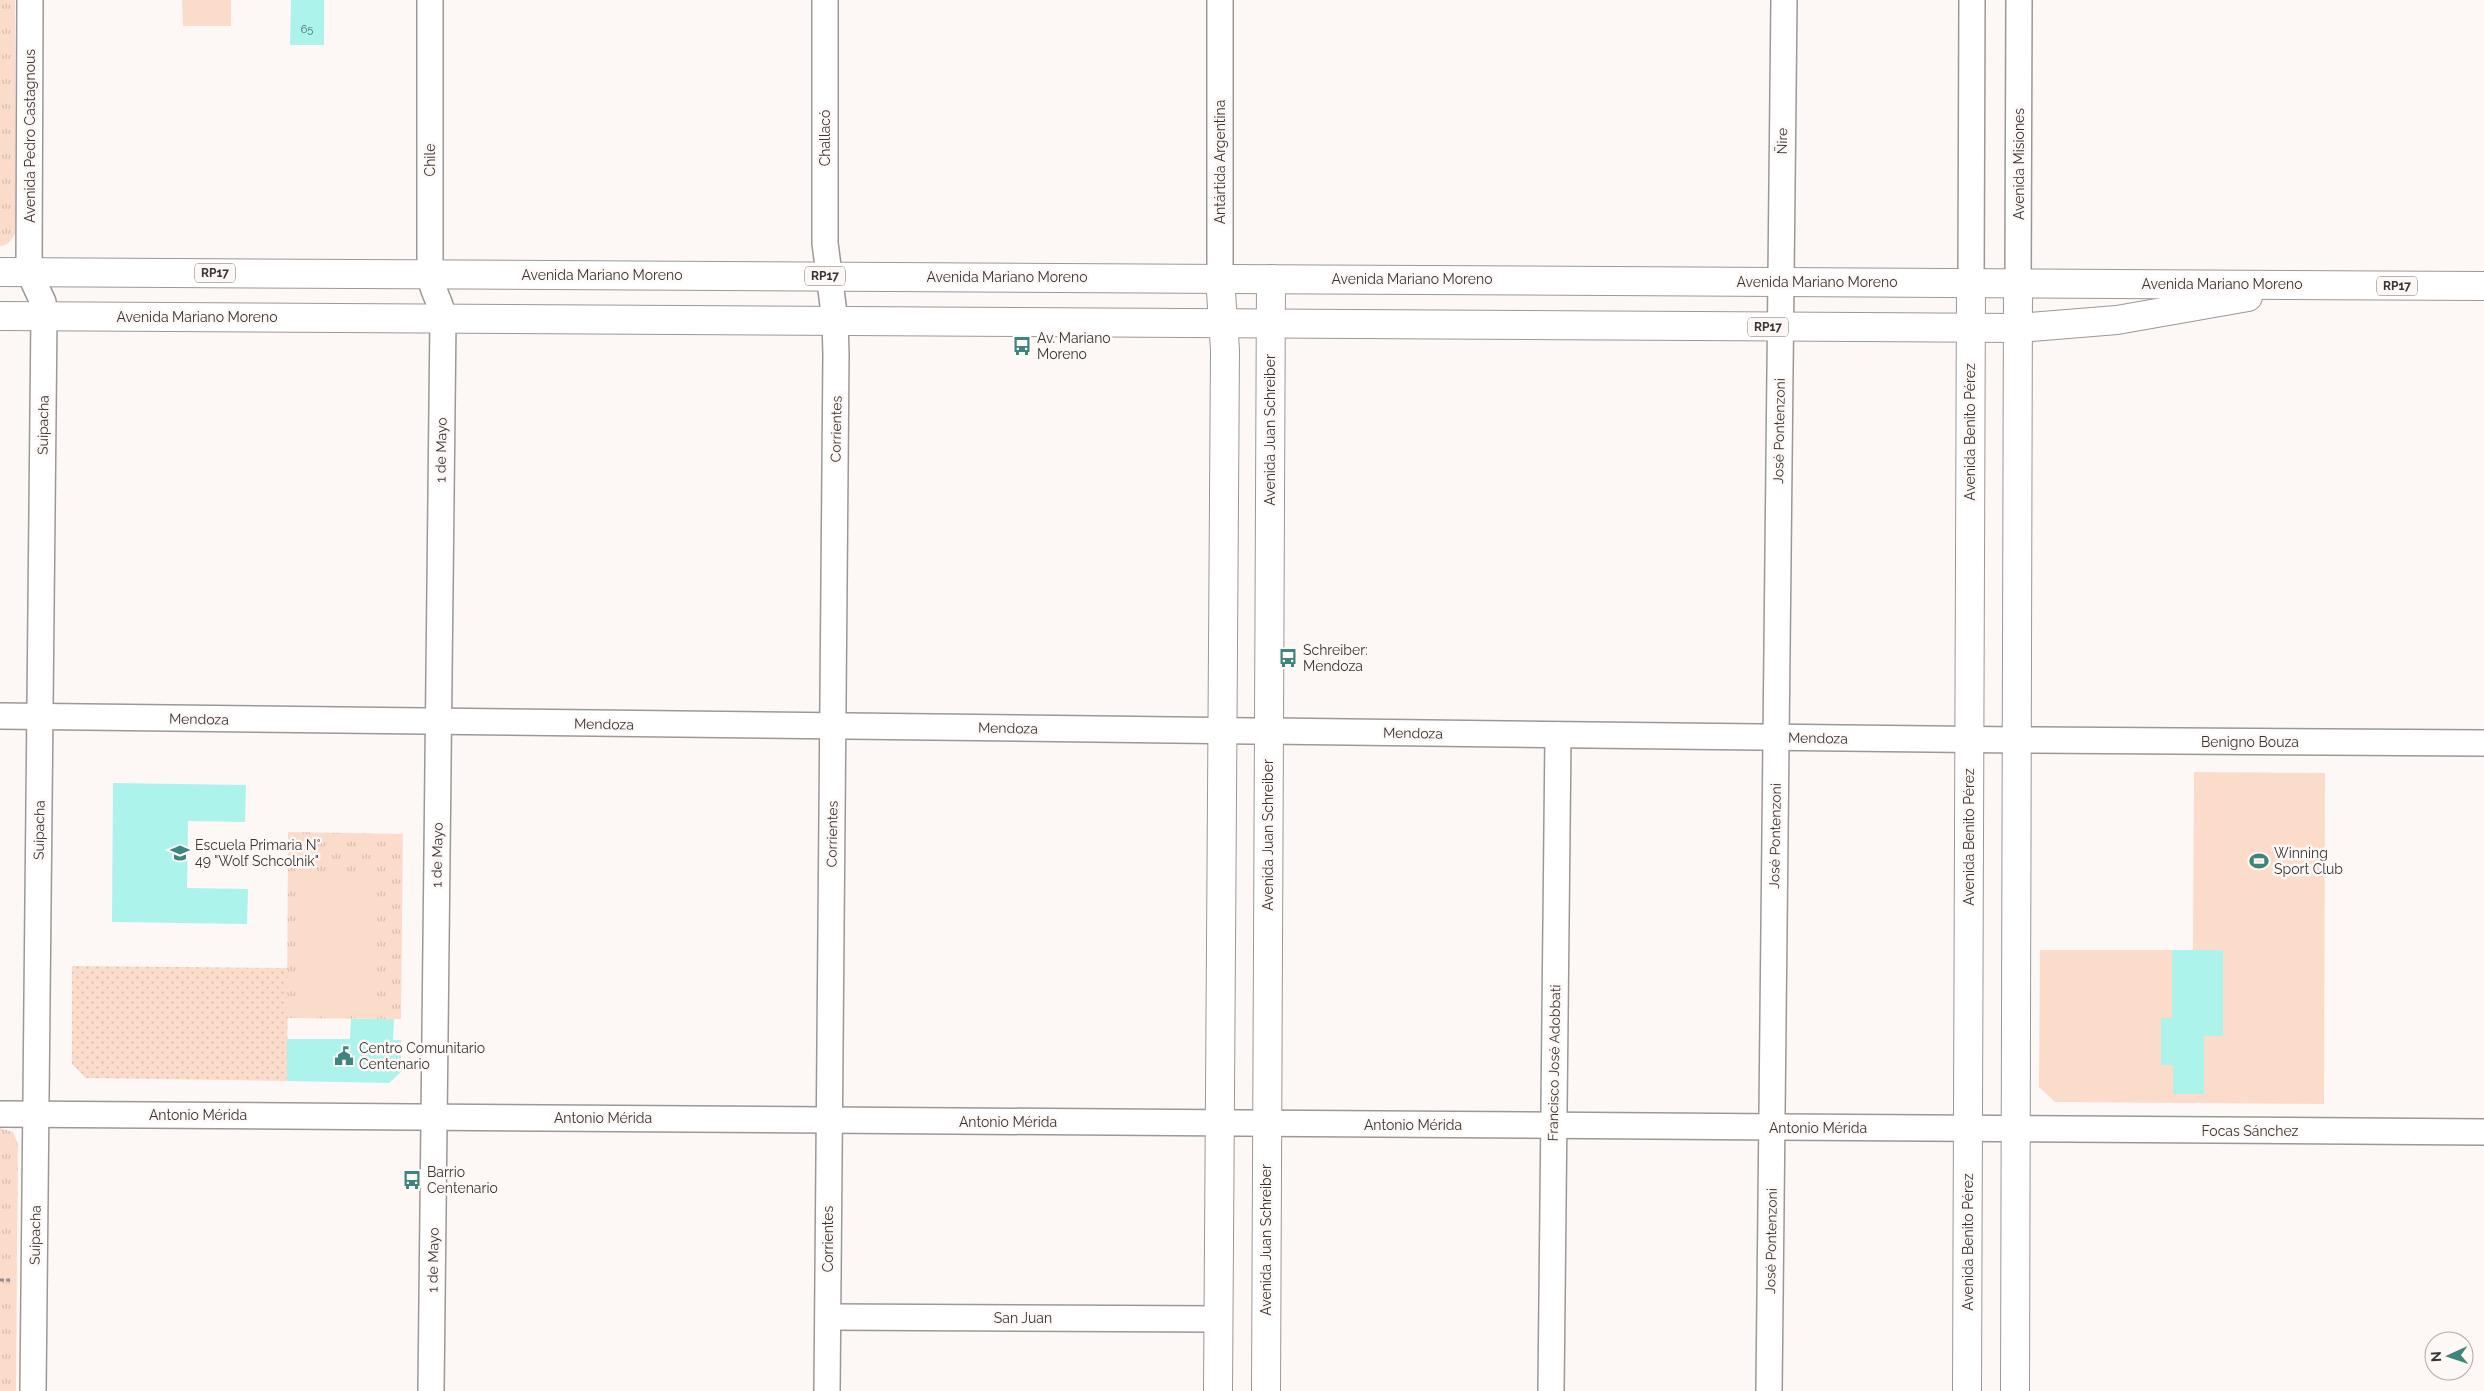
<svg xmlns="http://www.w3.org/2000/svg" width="2484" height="1391" viewBox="0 0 2484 1391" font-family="Raleway,sans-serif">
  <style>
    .grass { fill: url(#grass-dots) }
    .park { fill: url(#park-tufts) }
    .pitch { fill: #fbdccb }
    .building { fill: #acf3eb }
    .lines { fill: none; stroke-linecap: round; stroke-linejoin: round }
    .minor-casing { stroke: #9c9896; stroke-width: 28 }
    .major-casing { stroke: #9c9896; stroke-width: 30 }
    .path { stroke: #928e8d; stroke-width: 3; stroke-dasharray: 4 2.5; stroke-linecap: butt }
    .minor { stroke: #fff; stroke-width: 25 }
    .major { stroke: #fff; stroke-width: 28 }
    .labels { text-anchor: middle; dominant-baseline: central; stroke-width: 5; stroke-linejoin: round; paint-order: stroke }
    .number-label { font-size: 11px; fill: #556562 }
    .shield { fill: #fdf8f6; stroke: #73706f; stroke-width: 1 }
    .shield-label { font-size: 12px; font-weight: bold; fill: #383635 }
    .street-label { font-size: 14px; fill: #383635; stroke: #fdf8f6 }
    .poi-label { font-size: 14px; fill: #383635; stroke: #fdf8f6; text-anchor: start }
  </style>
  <defs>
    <pattern id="grass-dots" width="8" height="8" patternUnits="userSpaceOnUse" patternTransform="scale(1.25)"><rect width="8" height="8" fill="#fbdccb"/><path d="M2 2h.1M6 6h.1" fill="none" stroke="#d8bdaf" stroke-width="1.8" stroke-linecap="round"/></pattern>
    <pattern id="park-tufts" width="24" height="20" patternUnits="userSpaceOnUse" patternTransform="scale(1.25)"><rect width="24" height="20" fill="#fbdccb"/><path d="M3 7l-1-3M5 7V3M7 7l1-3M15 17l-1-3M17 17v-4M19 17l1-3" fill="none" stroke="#d8bdaf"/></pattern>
  </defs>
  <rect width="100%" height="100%" fill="#fdf8f6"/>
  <path class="grass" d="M72,966L288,968L287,1081L86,1078L72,1064Z"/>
  <g class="park">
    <path d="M0,0H15L16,232C12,239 8,246 0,246Z"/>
    <path d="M288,832L403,834L401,1019L287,1018Z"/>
    <path d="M0,1128L13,1132L18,1144L16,1391H0Z"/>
  </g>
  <g class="pitch">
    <path d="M182,0H231V26H183Z"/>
    <path d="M2194,772L2325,773L2324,1104L2055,1102L2039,1087L2040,950H2193Z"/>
    <path d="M302,877L372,878L371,1010H301Z"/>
  </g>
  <g class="building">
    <path d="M291,0H324V45H290Z"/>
    <path d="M113,783L246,785L245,822L188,821L187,888L248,889L247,924L112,922Z"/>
    <path d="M2172,950H2223V1036H2204V1094H2173V1065H2161V1018H2172Z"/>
    <path d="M351,1019H394L393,1040H401V1072L389,1083L287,1081V1039H350Z"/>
  </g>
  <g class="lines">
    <g class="minor-casing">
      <g id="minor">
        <path d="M30,0L29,272L43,302L44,316L33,1391"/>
        <path d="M430,0V274C431,291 442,302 443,318L431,1391"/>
        <path d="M825,0V243L835,321L836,354L827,1391"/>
        <path d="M1220,278V0"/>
        <path d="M1971,282L1972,0"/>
        <path d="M2018,283L2019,0"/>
        <path d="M0,716L2017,740L2484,743"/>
        <path d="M0,1114L2484,1132"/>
        <path d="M828,1317L1218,1319"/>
        <path d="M1551,1391L1558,735"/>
        <path d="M1769,1391L1784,0"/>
      </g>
    </g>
    <g class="major-casing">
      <g id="major">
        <path d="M0,272L2484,286"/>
        <path d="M0,316L2018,328L2117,320L2248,297"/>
        <path d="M1218,1391L1225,350L1220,278"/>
        <path d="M1266,1391L1271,279"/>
        <path d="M1967,1391L1971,282"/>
        <path d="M2015,1391L2018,283"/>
      </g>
    </g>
    <path class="path" d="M0,1280H10"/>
    <use href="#minor" class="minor"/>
    <use href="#major" class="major"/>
  </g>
  <defs>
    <g id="bus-bare" transform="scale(1.5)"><path d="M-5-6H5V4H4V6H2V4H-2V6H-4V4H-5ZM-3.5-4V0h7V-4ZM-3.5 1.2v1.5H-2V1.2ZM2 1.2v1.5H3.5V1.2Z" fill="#3e857e" stroke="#fdf8f6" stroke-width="2.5" paint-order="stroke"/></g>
    <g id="school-bare" transform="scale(1.5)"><path d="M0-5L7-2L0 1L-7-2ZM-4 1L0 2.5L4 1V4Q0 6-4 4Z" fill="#3e857e" stroke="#fdf8f6" stroke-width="2.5" paint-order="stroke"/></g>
    <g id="stadium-bare" transform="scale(1.5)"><path d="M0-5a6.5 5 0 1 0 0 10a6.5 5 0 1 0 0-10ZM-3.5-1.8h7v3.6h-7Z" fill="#3e857e" stroke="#fdf8f6" stroke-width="2.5" paint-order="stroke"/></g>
    <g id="civic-bare" transform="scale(1.5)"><path d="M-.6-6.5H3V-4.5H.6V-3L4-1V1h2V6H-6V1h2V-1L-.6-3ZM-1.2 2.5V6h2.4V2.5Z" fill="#3e857e" stroke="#fdf8f6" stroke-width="2.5" paint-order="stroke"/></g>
  </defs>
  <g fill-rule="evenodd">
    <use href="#bus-bare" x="1022" y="346"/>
    <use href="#bus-bare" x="1288" y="658"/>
    <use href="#school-bare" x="180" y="853"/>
    <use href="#stadium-bare" x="2259" y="861"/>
    <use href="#civic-bare" x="344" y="1056"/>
    <use href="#bus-bare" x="412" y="1180"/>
  </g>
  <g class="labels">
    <g class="number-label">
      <text x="307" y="29">65</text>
    </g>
    <g class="shield">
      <rect x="195" y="263.5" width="40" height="19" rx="4"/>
      <rect x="805" y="266.5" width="40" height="19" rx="4"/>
      <rect x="2377" y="276.5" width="40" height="19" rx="4"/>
      <rect x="1748" y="317.5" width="40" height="19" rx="4"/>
    </g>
    <g class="shield-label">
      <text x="215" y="273">RP17</text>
      <text x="825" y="276">RP17</text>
      <text x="2397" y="286">RP17</text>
      <text x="1768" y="327">RP17</text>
    </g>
    <g class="street-label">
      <text transform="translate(30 136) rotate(-90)">Avenida Pedro Castagnous</text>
      <text transform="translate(825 138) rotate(-90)">Challacó</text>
      <text transform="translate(1782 141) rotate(-89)">Ñire</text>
      <text transform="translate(430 160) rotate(-90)">Chile</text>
      <text transform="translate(1220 162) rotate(-90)">Antártida Argentina</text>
      <text transform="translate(2019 164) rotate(-90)">Avenida Misiones</text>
      <text x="602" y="275">Avenida Mariano Moreno</text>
      <text x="1007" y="277">Avenida Mariano Moreno</text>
      <text x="1412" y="279">Avenida Mariano Moreno</text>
      <text x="1817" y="282">Avenida Mariano Moreno</text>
      <text x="2222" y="284">Avenida Mariano Moreno</text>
      <text x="197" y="317">Avenida Mariano Moreno</text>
      <text transform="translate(43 425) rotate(-89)">Suipacha</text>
      <text transform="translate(836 429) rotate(-89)">Corrientes</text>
      <text transform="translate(1270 430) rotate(-90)">Avenida Juan Schreiber</text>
      <text transform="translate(1779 431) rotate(-89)">José Pontenzoni</text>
      <text transform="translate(1970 432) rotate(-90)">Avenida Benito Pérez</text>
      <text transform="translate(441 450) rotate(-89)">1 de Mayo</text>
      <text transform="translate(199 719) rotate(1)">Mendoza</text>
      <text transform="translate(604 724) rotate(1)">Mendoza</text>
      <text transform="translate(1008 728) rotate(1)">Mendoza</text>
      <text transform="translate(1413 733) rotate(1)">Mendoza</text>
      <text transform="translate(1818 738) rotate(1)">Mendoza</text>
      <text x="2250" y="742">Benigno Bouza</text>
      <text transform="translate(39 830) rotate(-89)">Suipacha</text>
      <text transform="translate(832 834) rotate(-89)">Corrientes</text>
      <text transform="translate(1268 835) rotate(-90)">Avenida Juan Schreiber</text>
      <text transform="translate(1775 836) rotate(-89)">José Pontenzoni</text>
      <text transform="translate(1969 837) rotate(-90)">Avenida Benito Pérez</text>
      <text transform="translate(437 855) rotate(-89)">1 de Mayo</text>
      <text transform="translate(1554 1063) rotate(-89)">Francisco José Adobbati</text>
      <text x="198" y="1115">Antonio Mérida</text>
      <text x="603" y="1118">Antonio Mérida</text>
      <text x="1008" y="1122">Antonio Mérida</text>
      <text x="1413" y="1125">Antonio Mérida</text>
      <text x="1818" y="1128">Antonio Mérida</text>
      <text x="2250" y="1131">Focas Sánchez</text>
      <text transform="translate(35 1235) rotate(-89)">Suipacha</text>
      <text transform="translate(828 1239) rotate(-90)">Corrientes</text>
      <text transform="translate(1266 1240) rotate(-90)">Avenida Juan Schreiber</text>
      <text transform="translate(1771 1241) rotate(-89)">José Pontenzoni</text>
      <text transform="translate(1968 1242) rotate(-90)">Avenida Benito Pérez</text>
      <text transform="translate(433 1260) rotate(-89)">1 de Mayo</text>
      <text x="1023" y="1318">San Juan</text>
    </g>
    <g class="poi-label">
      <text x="1037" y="338">Av. Mariano<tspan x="1037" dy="16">Moreno</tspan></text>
      <text x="1303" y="650">Schreiber:<tspan x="1303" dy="16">Mendoza</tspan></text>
      <text x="195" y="845">Escuela Primaria N°<tspan x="195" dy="16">49 "Wolf Schcolnik"</tspan></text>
      <text x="2274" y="853">Winning<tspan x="2274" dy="16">Sport Club</tspan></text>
      <text x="359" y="1048">Centro Comunitario<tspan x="359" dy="16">Centenario</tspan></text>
      <text x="427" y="1172">Barrio<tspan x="427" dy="16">Centenario</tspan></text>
    </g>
  </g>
  <g transform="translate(2449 1356) rotate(267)"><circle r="24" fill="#fdf8f6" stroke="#aeaaa9"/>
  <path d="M0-4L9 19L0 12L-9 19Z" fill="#3e857e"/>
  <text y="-8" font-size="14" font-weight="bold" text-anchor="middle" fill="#383635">N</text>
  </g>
</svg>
